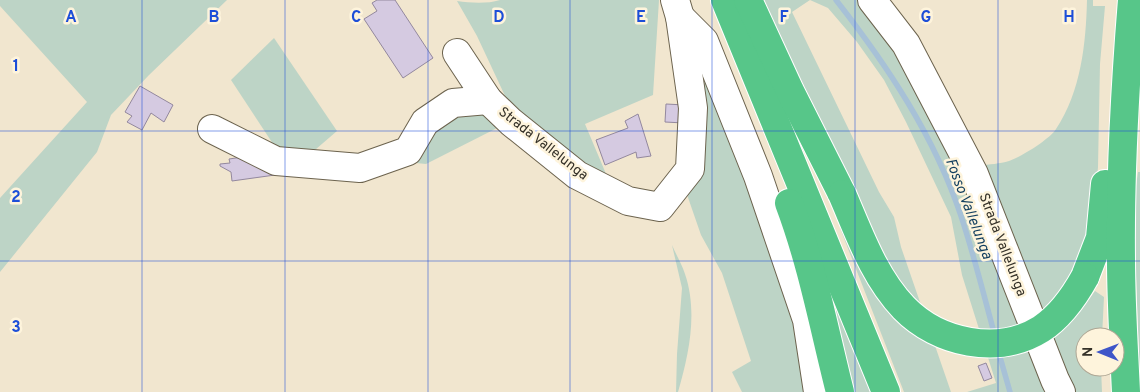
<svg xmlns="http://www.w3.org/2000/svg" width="1140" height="392" viewBox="0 0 1140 392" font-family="Overpass,sans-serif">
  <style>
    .green { fill: #bdd4c6 }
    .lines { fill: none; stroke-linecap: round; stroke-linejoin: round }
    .stream { stroke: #a7c1d7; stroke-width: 5.5 }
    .building { fill: #d5cae1; stroke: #93889e }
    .minor-casing { stroke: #6c634e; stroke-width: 30 }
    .highway-casing { stroke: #fff; stroke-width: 30 }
    .minor { stroke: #fff; stroke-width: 28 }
    .highway { stroke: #57c689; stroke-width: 28 }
    .highway-bridge-casing { stroke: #fff; stroke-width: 30; stroke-linecap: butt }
    .highway-bridge { stroke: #57c689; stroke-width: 28 }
    .grid { fill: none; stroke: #1d4ed8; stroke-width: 1; stroke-opacity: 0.55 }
    .labels { text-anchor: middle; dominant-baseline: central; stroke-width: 5; stroke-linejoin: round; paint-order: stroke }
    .street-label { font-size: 14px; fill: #353128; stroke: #fef4dc }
    .water-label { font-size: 15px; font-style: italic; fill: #123e5e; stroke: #fef4dc }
    .grid-label { font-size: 16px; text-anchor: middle; font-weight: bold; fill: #1d4ed8; stroke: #fef4dc; stroke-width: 5; stroke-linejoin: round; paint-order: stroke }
  </style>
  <rect width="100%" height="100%" fill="#f1e6cf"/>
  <g class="green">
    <path d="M0,0H227L149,75L111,115L97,152L0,272V198L87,102L0,6Z"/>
    <path d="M500,0H659L653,95L585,124L609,181L514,115L477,36L457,1C471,3 487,4 500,0Z"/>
    <path d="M757,0H865L979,197L1057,392H967L996,383L962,275L951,217L906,122L884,80L857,42L828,8L810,0L792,12L879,192L894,217L901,247L951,392H904L840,228L858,220Z"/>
    <path d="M1087,0H1093V6H1105L1100,64L1098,167L1093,222L1076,272L1049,306L1040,312L979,166C989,164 1000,164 1009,161C1021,157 1050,139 1056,129C1081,92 1086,43 1087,0Z"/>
    <path d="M274,38L337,131L301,162L283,159L231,80Z"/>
    <path d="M698,42L782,264L807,392H742L732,372L751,361L722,273L701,235L684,186Z"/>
    <path d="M487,104L505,124L426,164L406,162L436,117Z"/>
    <path d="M1138,172H1140V381L1135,249V193Z"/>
    <path d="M672,245C676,255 682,264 685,274C698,312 689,354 678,392H676L677,354L682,288Z"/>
    <path d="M1095,291L1104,297L1102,337H1085V367H1101L1102,392H1073L1050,342C1068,327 1081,311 1095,291Z"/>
    <path d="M834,294L875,392H853L838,331Z"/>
  </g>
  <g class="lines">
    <g class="stream">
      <path d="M836,0C887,65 935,137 961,216C974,255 984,296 995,336"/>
      <path d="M998,350L1010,392"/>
    </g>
  </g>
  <g class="building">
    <path d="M377,0H395L433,58L403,78L364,19L377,11L372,3Z"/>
    <path d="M140,86L173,105L164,122L151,113L142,130L127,122L132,116L125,112Z"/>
    <path d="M666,104L685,105L684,123L665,122Z"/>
    <path d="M638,114L651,156L637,158L636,152L605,165L596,140L628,128L625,121Z"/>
    <path d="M256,155L273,161L275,175L232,181L231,172L220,166V164L230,163L229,159Z"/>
    <path d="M986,363L992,378L984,381L978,366Z"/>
  </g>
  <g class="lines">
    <g class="minor-casing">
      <g id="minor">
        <path d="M872,0L906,44L974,174L1055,380L1061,392"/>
        <path d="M680,17L704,41L758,176L807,320L818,392"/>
        <path d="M457,53L488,100L511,122L577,175L628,201L660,207L690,169L693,108L680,17L675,0"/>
        <path d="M212,129L276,161L360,168L408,151L425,122L453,103L488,100"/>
      </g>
    </g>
    <g class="highway-casing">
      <g id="highway">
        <path d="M725,0L886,392"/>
        <path d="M748,0L790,91L842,194"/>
        <path d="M789,203C812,264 824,329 840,392"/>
        <path d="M1085,277L1100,238L1105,184"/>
        <path d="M1126,392C1124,348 1121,303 1121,259C1120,172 1125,86 1132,0"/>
      </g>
    </g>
    <use href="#minor" class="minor"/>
    <use href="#highway" class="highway"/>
    <g class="highway-bridge-casing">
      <path id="highway-bridge" d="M842,194C859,233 874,277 904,308C938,343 998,356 1041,329C1061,316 1074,297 1085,277"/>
    </g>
    <use href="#highway-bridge" class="highway-bridge"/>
  </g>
  <path class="grid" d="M142,0V392M285,0V392M428,0V392M570,0V392M712,0V392M855,0V392M998,0V392M0,131H1140M0,261H1140"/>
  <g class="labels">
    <g class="street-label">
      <text transform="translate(543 144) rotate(38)">Strada Vallelunga</text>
      <text transform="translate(1002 245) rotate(69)">Strada Vallelunga</text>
    </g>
    <g class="water-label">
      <text transform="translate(968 209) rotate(69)">Fosso Vallelunga</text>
    </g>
  </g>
  <g class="grid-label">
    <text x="71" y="22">A</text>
    <text x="214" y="22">B</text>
    <text x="356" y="22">C</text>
    <text x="499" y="22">D</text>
    <text x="641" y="22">E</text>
    <text x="784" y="22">F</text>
    <text x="926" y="22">G</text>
    <text x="1069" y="22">H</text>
    <text x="16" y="71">1</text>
    <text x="16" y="202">2</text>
    <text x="16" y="332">3</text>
  </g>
  <g transform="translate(1100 352) rotate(271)"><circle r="24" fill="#fef4dc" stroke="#aea694"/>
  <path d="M0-4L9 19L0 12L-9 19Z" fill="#3e55c8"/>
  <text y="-8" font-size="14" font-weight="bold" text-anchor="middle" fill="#353128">N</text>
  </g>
</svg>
